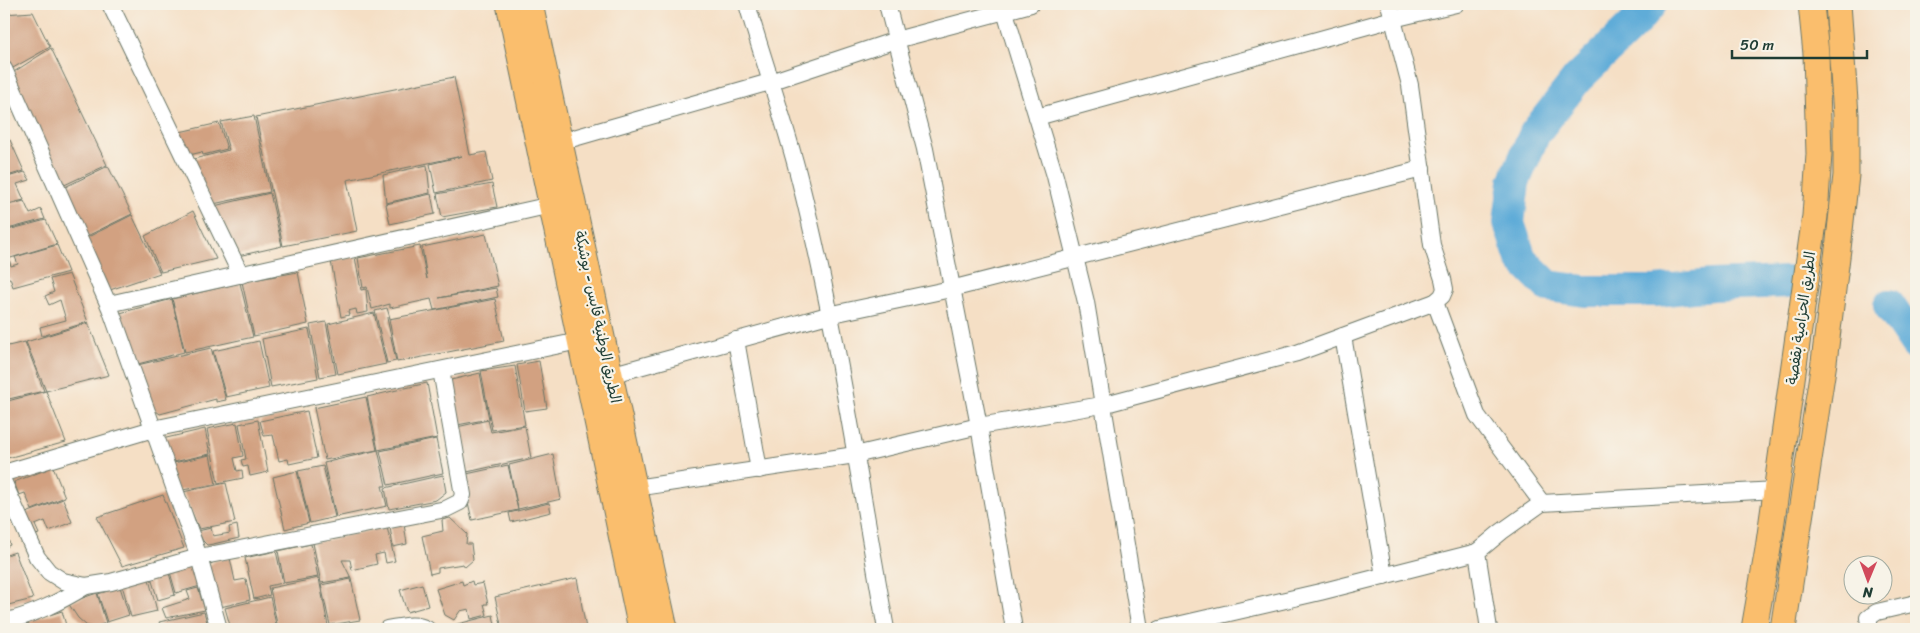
<svg xmlns="http://www.w3.org/2000/svg" width="1920" height="633" viewBox="0 0 1920 633" font-family="Sriracha,'Playpen Sans Arabic',sans-serif">
  <style>
    .lines { fill: none; stroke-linecap: round; stroke-linejoin: round }
    .river { stroke: #5eacd8; stroke-width: 32 }
    .building { fill: #d2a181 }
    .minor-casing { stroke: #6a7667; stroke-width: 18 }
    .primary-casing { stroke: #6a7667; stroke-width: 27 }
    .minor { stroke: #fff; stroke-width: 16 }
    .primary { stroke: #fabe6d; stroke-width: 25 }
    .labels { text-anchor: middle; dominant-baseline: central; stroke-width: 4.5; stroke-linejoin: round; paint-order: stroke }
    .street-label { font-size: 15px; fill: #1f3d34; stroke: #f7f3e8 }
  </style>
  <rect width="100%" height="100%" fill="#f7f3e8"/>
  <filter id="ink" filterUnits="userSpaceOnUse"><feTurbulence type="fractalNoise" baseFrequency=".02" numOctaves="2"/><feDisplacementMap in="SourceGraphic" scale="10" xChannelSelector="R" yChannelSelector="G"/><feConvolveMatrix kernelMatrix="1 2 1 2 8 2 1 2 1" color-interpolation-filters="sRGB"/></filter>
  <filter id="wash" filterUnits="userSpaceOnUse"><feTurbulence type="fractalNoise" baseFrequency=".0096" numOctaves="4" result="noise"/><feDisplacementMap in="SourceGraphic" scale="20" xChannelSelector="R" yChannelSelector="G"/><feGaussianBlur stdDeviation="1.12" result="paint"/><feColorMatrix in="noise" values="0 0 0 0 0 0 0 0 0 0 0 0 0 0 0 0 0 1.4 0 .05"/><feComposite in="paint" operator="in"/></filter>
  <g filter="url(#wash)">
    <rect width="100%" height="100%" fill="#f5dfc5"/>
    <g class="lines">
      <g class="river">
        <path d="M1651,4L1633,25L1577,79L1535,133L1514,182L1509,223L1521,259L1548,286L1585,291H1656L1712,285L1787,282"/>
        <path d="M1889,305L1916,345"/>
      </g>
    </g>
    <g id="blocks">
      <g class="building">
        <path d="M33,12L50,47L4,73V14Z"/>
        <path d="M51,48L107,165L58,188L6,77Z"/>
        <path d="M454,77L470,155L486,152L492,181L436,193L430,164L462,156L347,180L357,231L283,246L256,117Z"/>
        <path d="M254,116L270,192L213,204L190,160L229,150L221,122Z"/>
        <path d="M219,123L227,149L203,155L202,152L181,157L171,134Z"/>
        <path d="M10,140L24,171L4,177V142Z"/>
        <path d="M427,165L430,193L386,203L383,175Z"/>
        <path d="M108,166L132,214L81,239L59,190Z"/>
        <path d="M25,172L30,180L17,184L24,200L4,205V178Z"/>
        <path d="M492,184L497,207L442,217L437,194Z"/>
        <path d="M270,193L282,246L238,256L214,206Z"/>
        <path d="M431,194L435,214L390,224L386,204Z"/>
        <path d="M24,201L30,214L41,209L45,219L4,230V206Z"/>
        <path d="M193,211L216,259L161,272L145,236Z"/>
        <path d="M132,215L160,273L107,291L84,239Z"/>
        <path d="M46,220L57,244L4,260V231Z"/>
        <path d="M486,234L498,286L439,298L496,288L498,297L434,310L431,299L390,308V304L372,309L367,287L363,288L358,258L420,246L427,279L422,247Z"/>
        <path d="M57,245L68,272L13,287L10,278L4,279V261L9,259L11,266L18,264L15,257Z"/>
        <path d="M355,257L361,290L366,289L368,312L357,314L356,309L348,311L349,315L341,317L331,261Z"/>
        <path d="M298,272L308,324L254,336L242,282Z"/>
        <path d="M69,274L88,322L42,336L40,327L66,320L60,300L49,305L45,296L54,292L50,279Z"/>
        <path d="M240,283L253,337L185,352L172,299Z"/>
        <path d="M172,299L184,352L134,365L120,313Z"/>
        <path d="M495,299L504,341L397,362L389,319Z"/>
        <path d="M387,308L390,318H387L396,361L387,363L375,311Z"/>
        <path d="M374,313L386,364L338,374L328,324Z"/>
        <path d="M326,322L336,374L320,377L310,325Z"/>
        <path d="M88,323L109,375L46,391L26,342Z"/>
        <path d="M309,329L318,378L271,387L262,339Z"/>
        <path d="M259,341L269,388L226,397L213,351Z"/>
        <path d="M25,342L44,391L4,400V347Z"/>
        <path d="M211,348L226,400L216,402V399L160,414L147,404L133,366Z"/>
        <path d="M539,361L547,408L525,411L517,365Z"/>
        <path d="M515,366L525,425L492,430L481,371Z"/>
        <path d="M480,373L489,419L457,425L447,381Z"/>
        <path d="M427,383L437,438L378,450L367,397Z"/>
        <path d="M46,391L66,442L4,459V402Z"/>
        <path d="M366,397L377,450L325,460L314,408Z"/>
        <path d="M307,411L317,458L289,464L288,459L279,461L273,435L264,436L260,421Z"/>
        <path d="M258,420L268,472L250,476L248,466L243,467L241,460L246,459L239,424Z"/>
        <path d="M488,420L491,432L525,426L531,458L467,472L457,427Z"/>
        <path d="M237,423L243,456L234,458L237,471L242,470L243,478L218,483L207,429Z"/>
        <path d="M205,429L210,454L169,463L162,439Z"/>
        <path d="M436,439L443,473L388,485L380,451Z"/>
        <path d="M378,450L386,486H382L387,506L336,517L324,463Z"/>
        <path d="M553,454L561,499L518,509L509,465Z"/>
        <path d="M210,455L216,484L177,491L169,464Z"/>
        <path d="M508,465L518,510L472,520L462,475Z"/>
        <path d="M323,466L335,517L310,523L298,471Z"/>
        <path d="M53,467L65,497L32,510L25,493L19,495L14,482Z"/>
        <path d="M297,471L309,523L285,529L273,477Z"/>
        <path d="M443,475L446,492L436,500L389,509L385,488Z"/>
        <path d="M226,483L235,522L199,529L183,492Z"/>
        <path d="M163,495L184,548L122,566L97,517Z"/>
        <path d="M63,499L72,522L49,531L45,521L35,525L39,534L30,537L21,515Z"/>
        <path d="M549,503L551,512L511,522L509,513Z"/>
        <path d="M450,518L467,534L466,544H471L473,560L465,567L463,564L438,568V572L430,574L422,536L443,531L442,520Z"/>
        <path d="M404,524L407,544L393,547L390,527Z"/>
        <path d="M237,525L239,538L213,544L207,545L203,541L198,531L211,528L213,536L230,533L229,527Z"/>
        <path d="M4,527L10,545L4,548Z"/>
        <path d="M387,527L395,561L386,563L384,553L375,555L377,564L352,570L350,560H342L351,578L321,583L313,543Z"/>
        <path d="M311,544L318,577L284,583L278,551Z"/>
        <path d="M276,551L283,583L268,586L270,595L254,599L245,558Z"/>
        <path d="M15,552L33,599L4,606V556Z"/>
        <path d="M230,558L235,581L246,579L250,600L216,608L207,567L215,561Z"/>
        <path d="M194,566L200,586L176,593L170,572Z"/>
        <path d="M169,573L175,595L158,600L151,578Z"/>
        <path d="M319,578L328,626L312,629H278L270,588Z"/>
        <path d="M577,578L586,629H502L495,597Z"/>
        <path d="M149,579L157,611L131,617L122,585Z"/>
        <path d="M351,579L360,620L330,625L321,585Z"/>
        <path d="M462,581L463,585L472,581L473,585L483,583L488,604H484L487,615L471,619L469,609L460,611L454,620L445,615L436,589Z"/>
        <path d="M422,584L428,606L407,612L400,590Z"/>
        <path d="M120,587L129,615L107,622L98,594Z"/>
        <path d="M198,588L205,610L166,618L162,608L190,599L187,591Z"/>
        <path d="M97,593L106,623L95,627L87,626L78,618L68,603Z"/>
        <path d="M270,597L277,629H231L225,608Z"/>
        <path d="M62,611L67,629H30L28,622Z"/>
        <path d="M204,612L209,629H162L159,622Z"/>
        <path d="M493,615L496,629H438Z"/>
        <path d="M27,624L29,629H12Z"/>
      </g>
    </g>
  </g>
  <g filter="url(#ink)">
    <use href="#blocks" fill-opacity="0" stroke="#6a7667" stroke-width="1"/>
    <g class="lines">
      <g class="minor-casing">
        <g id="minor">
          <path d="M110,4L241,275"/>
          <path d="M747,4C764,63 785,121 800,181C837,328 859,480 886,629"/>
          <path d="M887,4L925,149L979,426L1014,629"/>
          <path d="M1005,12L1055,176L1086,302L1140,629"/>
          <path d="M4,69L110,308L199,557L219,629"/>
          <path d="M1037,117L1393,19L1456,4"/>
          <path d="M560,142L770,82L896,40L1031,4"/>
          <path d="M1435,302L1477,415L1542,503L1501,532L1477,552L1489,629"/>
          <path d="M109,304L551,205"/>
          <path d="M1343,336L1384,576"/>
          <path d="M736,340L759,470"/>
          <path d="M610,375L828,315L951,289L1422,169"/>
          <path d="M4,473L153,429L589,339"/>
          <path d="M4,483L37,557L49,572L63,581L86,586L111,582L199,557L446,509L460,502L463,495L441,370"/>
          <path d="M635,488L855,455L979,426L1102,405L1297,353L1435,302L1442,296L1445,289L1443,279L1432,245L1410,85L1389,4"/>
          <path d="M1542,503L1776,490"/>
          <path d="M4,622C35,614 58,603 86,586"/>
          <path d="M387,629C400,627 415,622 427,629"/>
          <path d="M1160,629L1320,592L1477,552"/>
          <path d="M1870,629L1868,618L1877,612L1916,603"/>
        </g>
      </g>
      <g class="primary-casing">
        <g id="primary">
          <path d="M509,4L641,629"/>
          <path d="M530,4L665,629"/>
          <path d="M1754,629L1768,549L1815,216L1819,154L1816,54L1811,4"/>
          <path d="M1783,629L1824,362L1838,249L1846,175V115L1838,4"/>
        </g>
      </g>
      <use href="#minor" class="minor"/>
      <use href="#primary" class="primary"/>
    </g>
  </g>
  <g class="labels">
    <g class="street-label">
      <text transform="translate(598 317) rotate(78)">الطريق الوطنية قابس - بوشبكة</text>
      <text transform="translate(1801 318) rotate(-82)">الطريق الحزامية بقفصة</text>
    </g>
  </g>
  <rect width="1920" height="633" fill="none" stroke="#f7f3e8" stroke-width="20"/>
  <g transform="translate(1868 580) rotate(181)"><circle r="24" fill="#f7f3e8" stroke="#a1aaa0"/>
  <path d="M0-4L9 19L0 12L-9 19Z" fill="#d1495b"/>
  <text y="-8" font-size="14" font-weight="bold" text-anchor="middle" fill="#1f3d34">N</text>
  </g>
  <path d="M1732 50v8h135v-8" fill="none" stroke="#1f3d34" stroke-width="2.5"/>
  <text x="1740" y="50" font-size="15" fill="#1f3d34" stroke="#f7f3e8" stroke-width="4" paint-order="stroke">50 m</text>
</svg>
